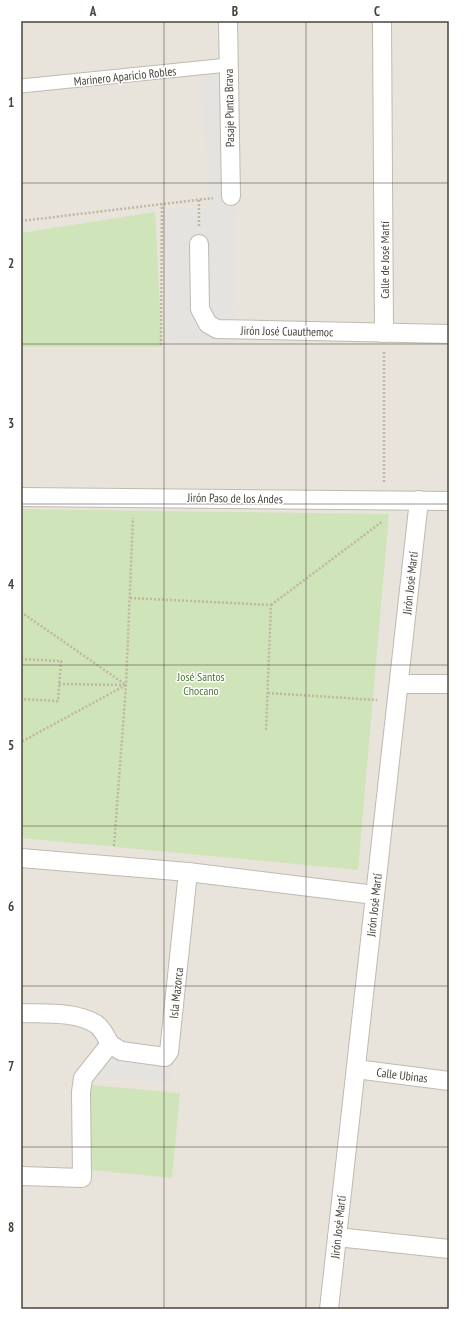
<svg xmlns="http://www.w3.org/2000/svg" width="470" height="1330" viewBox="0 0 470 1330" font-family="'PT Sans Narrow',sans-serif">
  <style>
    .residential { fill: #e8e4db }
    .green { fill: #d0e4ba }
    .parking { fill: #e4e3e0 }
    .lines { fill: none; stroke-linecap: round; stroke-linejoin: round }
    .pedestrian-casing { stroke: #c0bab0; stroke-width: 15 }
    .minor-casing { stroke: #c0bab0; stroke-width: 20 }
    .path { stroke: #c0b6a2; stroke-width: 2.5; stroke-dasharray: 2 2; stroke-linecap: butt }
    .pedestrian { stroke: #fff; stroke-width: 13 }
    .minor { stroke: #fff; stroke-width: 18 }
    .grid { fill: none; stroke: #49443b; stroke-width: 1; stroke-opacity: 0.55 }
    .labels { text-anchor: middle; dominant-baseline: central; stroke-width: 3; stroke-linejoin: round; paint-order: stroke }
    .street-label { font-size: 12px; fill: #49443b; stroke: #fff }
    .park-label { font-size: 12px; fill: #4a7632; stroke: #fff }
    .neatline { fill: none; stroke: #49443b; stroke-width: 1.5 }
    .grid-label { font-size: 13px; text-anchor: middle; font-weight: bold; fill: #49443b }
  </style>
  <rect width="100%" height="100%" fill="#f5f3ed"/>
  <rect class="residential" x="21" y="21" width="428" height="1288"/>
  <g class="green">
    <path d="M155,212L162,347H21V233Z"/>
    <path d="M21,509L389,514L358,870L21,838Z"/>
    <path d="M91,1085L180,1093L172,1178L91,1170Z"/>
  </g>
  <g class="parking">
    <path d="M201,76L237,77L234,344L168,341L164,210L209,208Z"/>
    <path d="M101,1054L172,1062L170,1084L99,1076Z"/>
  </g>
  <g class="lines">
    <g class="pedestrian-casing">
      <path id="pedestrian" d="M21,86L228,65"/>
    </g>
    <g class="minor-casing">
      <g id="minor">
        <path d="M228,21L231,196"/>
        <path d="M382,21L384,333"/>
        <path d="M199,244L200,309L208,324L217,329L449,334"/>
        <path d="M21,497L449,501"/>
        <path d="M399,684H449"/>
        <path d="M21,858L188,872L375,895"/>
        <path d="M21,1013C45,1014 75,1011 96,1024C103,1029 106,1037 110,1044"/>
        <path d="M110,1044L121,1051L165,1057L169,1052L188,872"/>
        <path d="M356,1069L449,1081"/>
        <path d="M21,1176L82,1178L81,1092L83,1078L110,1044"/>
        <path d="M337,1237L449,1249"/>
        <path d="M329,1309L419,500"/>
      </g>
    </g>
    <g class="path">
      <path d="M199,200V226"/>
      <path d="M21,221L213,198"/>
      <path d="M161,345L162,204"/>
      <path d="M384,482V351"/>
      <path d="M130,598L271,605L266,731"/>
      <path d="M271,605L383,521"/>
      <path d="M21,612L126,685L21,742"/>
      <path d="M21,649L22,659"/>
      <path d="M21,659L61,661L58,701L21,699"/>
      <path d="M59,684L125,685"/>
      <path d="M268,693L377,700"/>
      <path d="M114,846L126,685L133,518"/>
    </g>
    <use href="#pedestrian" class="pedestrian"/>
    <use href="#minor" class="minor"/>
  </g>
  <path class="grid" d="M164,21V1309M306,21V1309M21,183H449M21,344H449M21,504H449M21,665H449M21,826H449M21,986H449M21,1147H449"/>
  <g class="labels">
    <g class="street-label">
      <text transform="translate(125 76) rotate(-6)">Marinero Aparicio Robles</text>
      <text transform="translate(229 108) rotate(-91)">Pasaje Punta Brava</text>
      <text transform="translate(384 260) rotate(-90)">Calle de José Martí</text>
      <text transform="translate(287 331) rotate(1)">Jirón José Cuauthemoc</text>
      <text transform="translate(235 498) rotate(1)">Jirón Paso de los Andes</text>
      <text transform="translate(410 583) rotate(-84)">Jirón José Martí</text>
      <text transform="translate(374 905) rotate(-84)">Jirón José Martí</text>
      <text transform="translate(176 993) rotate(-84)">Isla Mazorca</text>
      <text transform="translate(402 1075) rotate(7)">Calle Ubinas</text>
      <text transform="translate(338 1227) rotate(-84)">Jirón José Martí</text>
    </g>
    <g class="park-label">
      <text x="201" y="676">José Santos<tspan x="201" dy="14">Chocano</tspan></text>
    </g>
  </g>
  <rect width="470" height="1330" fill="none" stroke="#ffffff" stroke-width="44"/>
  <rect x="22" y="22" width="426" height="1286" class="neatline"/>
  <g class="grid-label">
    <text x="93" y="16">A</text>
    <text x="235" y="16">B</text>
    <text x="377" y="16">C</text>
    <text x="11" y="107">1</text>
    <text x="11" y="268">2</text>
    <text x="11" y="428">3</text>
    <text x="11" y="589">4</text>
    <text x="11" y="750">5</text>
    <text x="11" y="911">6</text>
    <text x="11" y="1071">7</text>
    <text x="11" y="1232">8</text>
  </g>
</svg>
